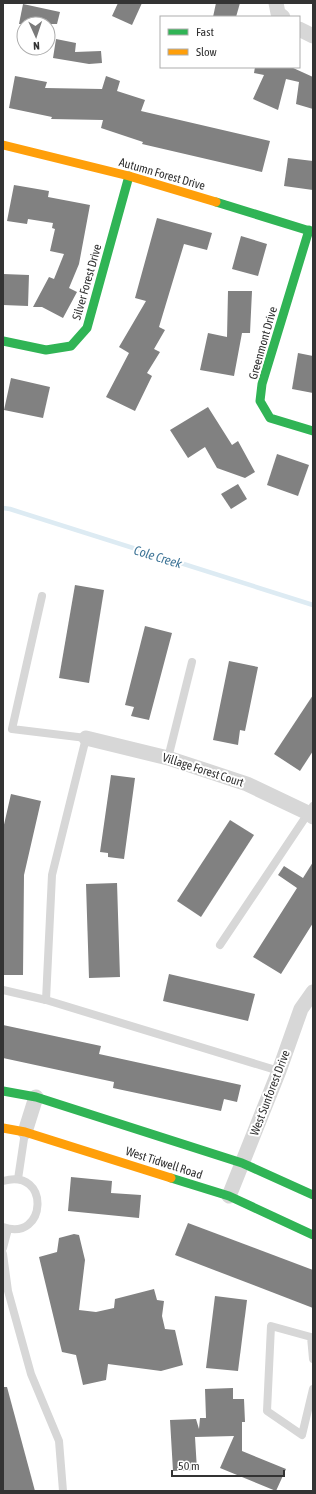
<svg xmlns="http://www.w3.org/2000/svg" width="316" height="1494" viewBox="0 0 316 1494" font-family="'Asap Condensed',sans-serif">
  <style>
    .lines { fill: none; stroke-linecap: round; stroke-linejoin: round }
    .stream { stroke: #ddebf3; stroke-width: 4.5 }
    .building { fill: #818181 }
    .lane { stroke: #d7d7d7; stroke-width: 8 }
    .street { stroke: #d7d7d7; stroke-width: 15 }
    .fast { stroke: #30b455; stroke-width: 9 }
    .slow { stroke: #ff9f0a; stroke-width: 9 }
    .labels { text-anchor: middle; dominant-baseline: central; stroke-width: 4; stroke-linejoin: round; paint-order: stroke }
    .street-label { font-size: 12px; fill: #333; stroke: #fff }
    .water-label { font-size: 13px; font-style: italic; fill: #3f7597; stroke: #fff }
  </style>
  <rect width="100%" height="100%" fill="#fff"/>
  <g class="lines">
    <path class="stream" d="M3,508L10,509L313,605"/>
  </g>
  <g class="building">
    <path d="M118,3H142L132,25L112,16Z"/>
    <path d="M216,3H240L236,17H213Z"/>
    <path d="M23,4L60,12L57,24H19Z"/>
    <path d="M56,39L76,43L75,52L101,51L102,63L89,64L53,58Z"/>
    <path d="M255,67H291L313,77V109L296,104L299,82L286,79L278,110L253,99L264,75L254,73Z"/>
    <path d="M15,76L47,82L45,88L102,89L106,76L120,81L117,91L145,100L141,111L270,141L262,172L142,144L143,142L101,128L103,120L51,119L52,117L9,108Z"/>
    <path d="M288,158L313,161V190L284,186Z"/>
    <path d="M14,185L49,191L48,197L90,205L79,264L69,288L77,292L63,318L42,307H33L49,277L54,279L64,254L50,251L55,229L52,228L53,223L28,219L27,224L7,221Z"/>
    <path d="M157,218L212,233L207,250L184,244L159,327L165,330L154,349L160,352L147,373L152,376L135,411L106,397L129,353L119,347L146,301L135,298Z"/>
    <path d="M241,236L267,244L258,276L232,269Z"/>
    <path d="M3,274L29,275L28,306L3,305Z"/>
    <path d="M228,291H252L250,333H242L234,376L200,370L208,333L227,337Z"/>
    <path d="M298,353L313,356V393L292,389Z"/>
    <path d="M11,378L50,387L43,418L4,410Z"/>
    <path d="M208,407L232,445L238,441L255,472L245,478L217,468L205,447L188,458L170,430Z"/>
    <path d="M277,454L309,465L298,496L267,485Z"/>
    <path d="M238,484L247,499L231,509L221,494Z"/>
    <path d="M75,585L104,590L89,683L59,678Z"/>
    <path d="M145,626L172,633L149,720L131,716L134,707L125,705Z"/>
    <path d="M229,661L258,667L245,731L240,730L238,745L213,740Z"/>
    <path d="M313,695V751L300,771L274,754Z"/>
    <path d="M111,775L135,778L124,859L108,857V853L100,852Z"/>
    <path d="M11,794L41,801L24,875L23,975H3V829Z"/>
    <path d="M230,820L254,835L201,917L177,901Z"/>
    <path d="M313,862V923L281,974L253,957L297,888L278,875L284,866L303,878Z"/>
    <path d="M117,883L120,977L89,978L86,884Z"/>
    <path d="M169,974L255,994L248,1021L163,1001Z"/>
    <path d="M3,1025L101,1046L99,1054L241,1085L237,1102L224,1099L221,1111L113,1088L114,1082L3,1058Z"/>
    <path d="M71,1177L112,1181L111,1193L141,1195L139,1218L68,1211Z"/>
    <path d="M188,1223L313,1270V1308L175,1255Z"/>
    <path d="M74,1234L79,1235L85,1260L79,1310L96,1312L114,1308L115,1299L154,1289L157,1300L164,1301L162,1316L165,1329L175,1330L183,1365L161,1371L108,1364L106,1380L83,1385L76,1355L62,1352L39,1257L57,1252L59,1238Z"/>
    <path d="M215,1296L247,1300L238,1371L206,1368Z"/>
    <path d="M3,1387H7L35,1491H3Z"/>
    <path d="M233,1388V1399H244L245,1422H242V1451L286,1469L276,1491L220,1468L234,1436L195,1437L197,1470L173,1471L170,1420L196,1419L199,1429L200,1418H206L205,1389Z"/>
  </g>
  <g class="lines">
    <g class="lane">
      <path d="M42,596L12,729L86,738L52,875L46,1000"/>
      <path d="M168,758L192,662"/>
      <path d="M220,945L313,806"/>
      <path d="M3,990L46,1000L279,1071"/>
      <path d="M18,1179L25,1132"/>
      <path d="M3,1181C51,1167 47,1243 3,1227"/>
      <path d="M3,1248L8,1229"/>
      <path d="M3,1254L8,1291L31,1374L59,1441L63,1491"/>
      <path d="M313,1359L311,1337L271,1326L267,1411L302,1435L313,1389"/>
    </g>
    <g class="street">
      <path d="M276,3L278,13L283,17"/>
      <path d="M299,29L313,36"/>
      <path d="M86,738L168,758L247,784L308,813L313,817"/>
      <path d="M25,1132L36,1097"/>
      <path d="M229,1196L279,1071L301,1009L313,992"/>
    </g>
    <g class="fast">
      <path d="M216,202L313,232"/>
      <path d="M309,230L262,384L260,401L270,418L313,431"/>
      <path d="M3,341L46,350L71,346L87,328L129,176"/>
      <path d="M3,1091L36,1097L242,1163L313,1195"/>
      <path d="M171,1178L229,1196L313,1235"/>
    </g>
    <g class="slow">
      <path d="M3,145L129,176L216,202"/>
      <path d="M3,1128L25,1132L171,1178"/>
    </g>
  </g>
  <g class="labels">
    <g class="street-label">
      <text transform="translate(162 174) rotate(16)">Autumn Forest Drive</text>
      <text transform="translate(87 282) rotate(-74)">Silver Forest Drive</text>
      <text transform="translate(263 343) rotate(-74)">Greenmont Drive</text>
      <text transform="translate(203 770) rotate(18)">Village Forest Court</text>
      <text transform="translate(270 1093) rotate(-69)">West Sunforest Drive</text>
      <text transform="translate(164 1163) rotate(18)">West Tidwell Road</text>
    </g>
    <g class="water-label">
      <text transform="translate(158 557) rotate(17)">Cole Creek</text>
    </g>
  </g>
  <rect width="316" height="1494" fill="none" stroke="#333333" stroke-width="8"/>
  <rect x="160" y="16" width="140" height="52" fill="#ffffff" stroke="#adadad"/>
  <rect x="168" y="29" width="20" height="6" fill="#30b455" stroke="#adadad"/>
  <text x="196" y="36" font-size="12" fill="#333333">Fast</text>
  <rect x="168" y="49" width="20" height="6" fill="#ff9f0a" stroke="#adadad"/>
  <text x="196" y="56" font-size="12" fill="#333333">Slow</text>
  <g transform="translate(36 36) rotate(177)"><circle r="19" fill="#ffffff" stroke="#adadad"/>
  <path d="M0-3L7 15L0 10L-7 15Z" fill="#7a7a7a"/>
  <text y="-6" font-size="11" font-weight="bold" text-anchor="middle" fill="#333333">N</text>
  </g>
  <path d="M172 1470v6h112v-6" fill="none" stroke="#333333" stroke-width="2"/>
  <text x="178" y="1470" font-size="12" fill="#333333" stroke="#ffffff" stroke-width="3" paint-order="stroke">50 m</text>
</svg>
